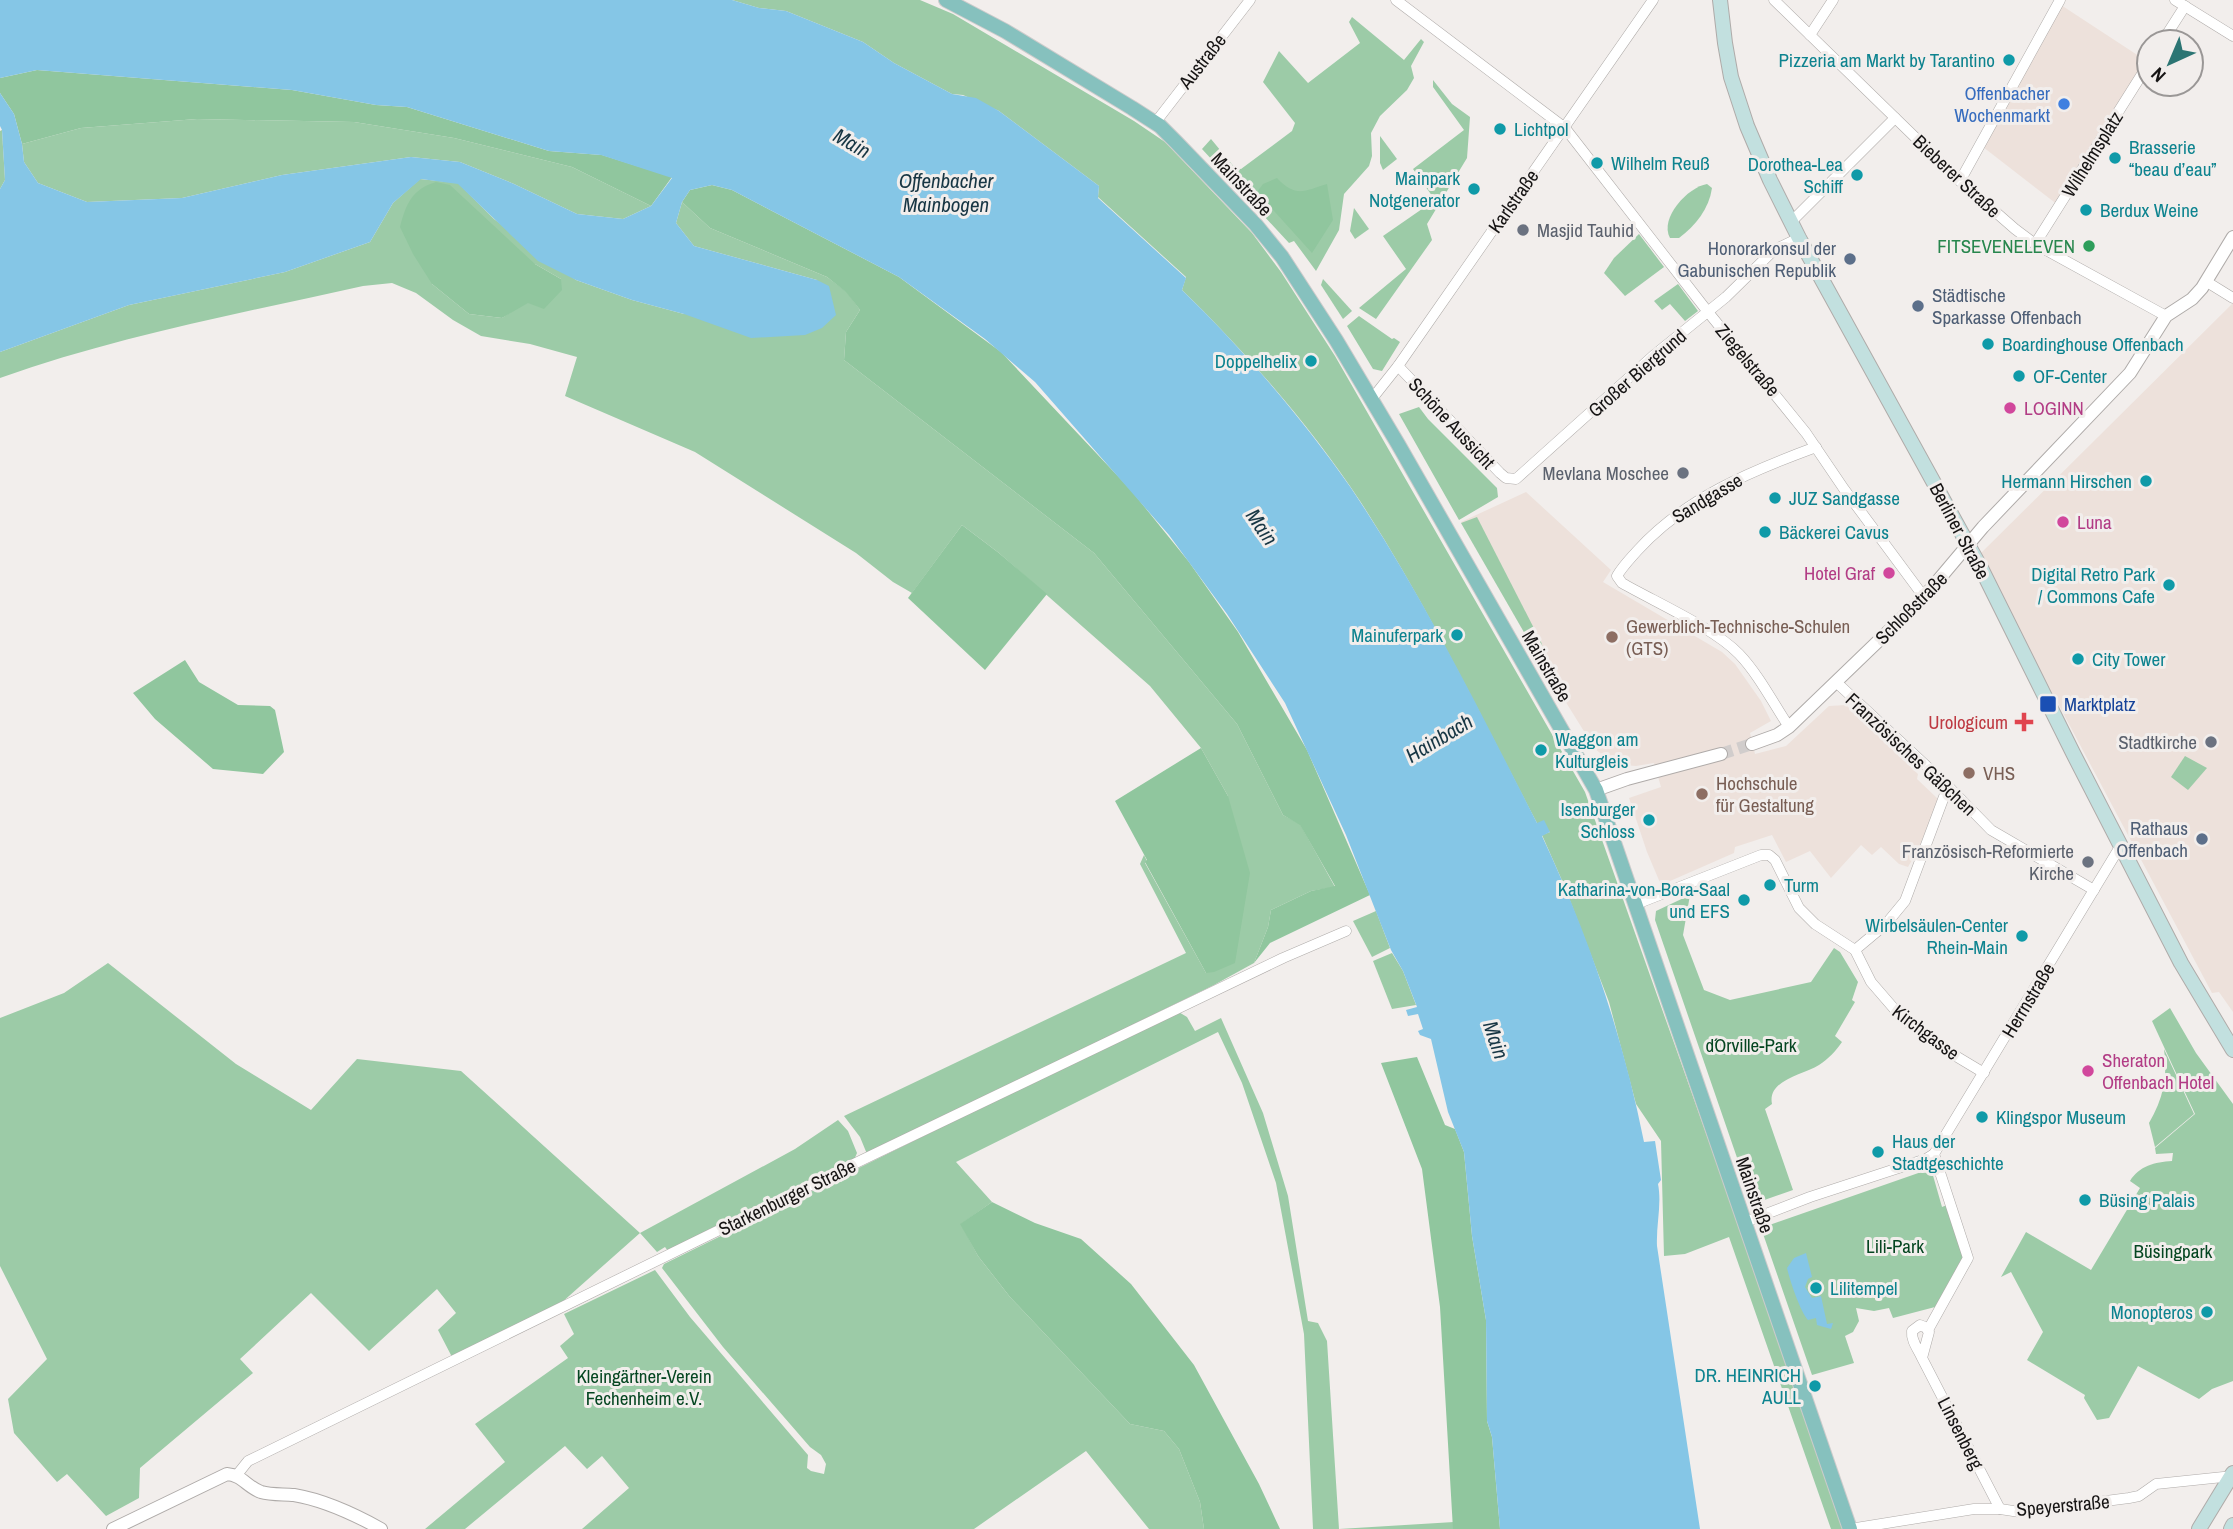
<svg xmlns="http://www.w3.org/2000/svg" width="2233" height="1529" viewBox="0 0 2233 1529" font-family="'Archivo Narrow',sans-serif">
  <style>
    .built { fill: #ede1db }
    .green { fill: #9ccba7; fill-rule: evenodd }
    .forest { fill: #90c69e }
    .water { fill: #85c6e6 }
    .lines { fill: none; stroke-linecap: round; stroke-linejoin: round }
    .tertiary-tunnel { stroke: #d1cdcc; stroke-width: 12; stroke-dasharray: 12 6; stroke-linecap: butt }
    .minor-casing { stroke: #afaba9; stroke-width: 11 }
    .tertiary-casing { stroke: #afaba9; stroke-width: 14 }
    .secondary-casing { stroke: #afaba9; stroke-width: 16 }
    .primary-casing { stroke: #cccbcb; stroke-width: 16 }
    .minor { stroke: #fff; stroke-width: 10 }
    .tertiary { stroke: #fff; stroke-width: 12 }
    .secondary { stroke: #c2e0df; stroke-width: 14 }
    .primary { stroke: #86c1be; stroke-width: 14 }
    .culture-dot { fill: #0f9aa8; stroke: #f2eeec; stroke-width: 2.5 }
    .shop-dot { fill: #3f7fe0; stroke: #f2eeec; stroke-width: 2.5 }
    .worship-dot { fill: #6b7280; stroke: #f2eeec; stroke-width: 2.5 }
    .leisure-dot { fill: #2e9e5b; stroke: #f2eeec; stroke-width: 2.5 }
    .service-dot { fill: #5c6f8a; stroke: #f2eeec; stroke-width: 2.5 }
    .hotel-dot { fill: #d1479c; stroke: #f2eeec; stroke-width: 2.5 }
    .education-dot { fill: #8d6e63; stroke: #f2eeec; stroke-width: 2.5 }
    .transit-dot { fill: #1a4fb4; stroke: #f2eeec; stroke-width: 2.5 }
    .health-dot { fill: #e0444e; stroke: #f2eeec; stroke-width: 2.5 }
    .labels { text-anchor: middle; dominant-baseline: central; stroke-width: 6; stroke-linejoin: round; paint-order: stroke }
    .culture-label { font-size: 19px; fill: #0d838f; stroke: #f2eeec; text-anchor: start }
    .street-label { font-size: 19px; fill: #161414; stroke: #f2eeec }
    .shop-label { font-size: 19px; fill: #366cbe; stroke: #f2eeec; text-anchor: end }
    .worship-label { font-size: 19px; fill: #5b616d; stroke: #f2eeec; text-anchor: end }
    .leisure-label { font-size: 19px; fill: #27864d; stroke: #f2eeec; text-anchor: end }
    .service-label { font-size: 19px; fill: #4e5e75; stroke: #f2eeec; text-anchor: end }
    .hotel-label { font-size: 19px; fill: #b23c85; stroke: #f2eeec; text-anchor: start }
    .education-label { font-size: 19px; fill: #785e54; stroke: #f2eeec; text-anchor: start }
    .transit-label { font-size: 19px; fill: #164399; stroke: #f2eeec; text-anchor: start }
    .health-label { font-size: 19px; fill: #be3a42; stroke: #f2eeec; text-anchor: end }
    .park-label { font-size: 19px; fill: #054621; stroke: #f2eeec }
    .water-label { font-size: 21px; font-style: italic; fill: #173644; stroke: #f2eeec }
  </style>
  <rect width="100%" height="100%" fill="#f2eeec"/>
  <g class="built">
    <path d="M2061,5L2148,62L2058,205L1983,147Z"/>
    <path d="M2233,303V1012L2219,992L2212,993L1979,555Z"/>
    <path d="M1526,492L1611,570L1603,582L1722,652L1735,664L1761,701L1771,721L1750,733L1755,754L1786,746L1829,706L1846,705L1918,774L1917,779L1938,799L1919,848L1908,867L1899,864L1881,847L1872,855L1861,845L1831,878L1810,851L1786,862L1772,835L1735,847L1734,853L1661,885L1647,852L1629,798L1661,787L1654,763L1636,766L1624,765L1609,760L1595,749L1544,667L1461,522Z"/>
  </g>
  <g class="green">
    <path d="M732,0H920L953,14L1134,121L1165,142L1252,233L1281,272L1335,356L1585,792L1718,1167L1843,1529H1831L1729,1237L1685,1254L1664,1256L1661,1141L1636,1104L1609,1002L1564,885L1542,835L1550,832L1537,823C1480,715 1427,604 1360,501C1312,428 1245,351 1182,290L1186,277L1098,197L1099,186L999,111L963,95L952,94L894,63L863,42L786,11L759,8Z"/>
    <path d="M1352,17L1404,60L1421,39L1424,42L1411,66L1414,78L1407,90L1380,116L1371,133L1372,156L1369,166L1344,194L1339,230L1316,271L1294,241L1289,243L1202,149L1211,139L1235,168L1241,169L1292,131L1295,123L1263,82L1279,51L1308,83L1360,43L1349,22Z"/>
    <path d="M1433,80L1452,104L1470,117L1467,158L1427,224L1432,240L1376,319L1359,308L1406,269L1383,236L1435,200L1413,169L1464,130L1433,87Z"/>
    <path d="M197,119L354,122L454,138L572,167L651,206L623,219L577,214L514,184L460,162L411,157L282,175L182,198L87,202L38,183L24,162L22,144L81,128Z"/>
    <path d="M2,130L5,180L0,189V131Z"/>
    <path d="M1380,136L1397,159L1383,170L1380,163Z"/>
    <path d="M420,179L458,183L494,219L576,280L632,300L684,314L817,280L694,246L676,223L682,202L710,228L827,277L847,292L860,310L846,332L844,360L1094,553L1237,724L1283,815L1300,824L1335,887L1311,891L1271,910L1268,927L1254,963L1214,985L867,1154L860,1137L844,1116L1186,953L1140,864L1144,855L1147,861L1145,863L1206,973L1228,796L1201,748L1150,686L999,553L962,525L912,593L893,582L856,553L695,452L565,396L577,357L530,344L481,336L453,320L416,293L392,283L363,286C242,313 118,336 0,378V352L129,305L285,272L370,242L393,203ZM535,264L561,279L502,318L469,314L432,284Z"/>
    <path d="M1707,184L1712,188C1709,209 1696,225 1679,238H1670C1659,218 1688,187 1707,184Z"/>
    <path d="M1354,208L1369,229L1355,239L1350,231Z"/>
    <path d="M1639,234L1664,267L1625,296L1604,273L1614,258Z"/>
    <path d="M1323,279L1352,311L1343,319L1321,285Z"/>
    <path d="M1678,284L1698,311L1685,321L1670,304L1662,310L1654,301Z"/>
    <path d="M1359,316L1392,339L1394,338L1400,342L1382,371L1373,369L1347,326Z"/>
    <path d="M1419,407L1428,419L1497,488L1498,497L1459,520L1399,414Z"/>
    <path d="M1477,517L1542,644L1544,667L1461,523Z"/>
    <path d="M2185,756L2207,768L2188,790L2171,777Z"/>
    <path d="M1690,895L1683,935L1704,990L1730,1000L1811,982L1834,948L1840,952L1858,982L1852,1000L1855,1002L1835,1036L1842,1042C1836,1051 1828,1059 1819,1065C1803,1075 1767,1080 1772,1104L1765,1109L1793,1190L1753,1204L1655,920L1656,911Z"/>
    <path d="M1376,911L1390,948L1372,957L1353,921Z"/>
    <path d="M1392,953L1403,971L1416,1005L1392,1009L1373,961Z"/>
    <path d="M108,963L236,1064L311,1110L357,1059L461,1071L640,1233L795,1149L838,1120L848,1131L857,1153L854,1160L668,1251L665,1247L657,1252L640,1233L560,1304L452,1357L438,1330L456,1313L437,1289L369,1351L311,1293L240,1359L253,1373L140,1468L139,1498L106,1516L67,1474L57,1482L14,1433L8,1399L47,1359L0,1266V1018L64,993Z"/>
    <path d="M2170,1008L2196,1053L2233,1104V1381L2212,1389L2199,1399L2138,1366L2109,1418L2097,1420L2084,1398L2085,1395L2027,1360L2043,1332L2011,1272L2001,1277L2026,1232L2091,1270L2140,1188L2130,1181C2139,1166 2155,1162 2172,1161L2173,1153L2156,1154L2155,1148L2195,1114L2152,1021Z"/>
    <path d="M1177,1011L1187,1017L1195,1031L1221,1018L1263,1113L1288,1196L1308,1321L1318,1323L1327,1341L1339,1529L1454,1522L1453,1529H1313L1304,1334L1276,1183L1242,1083L1218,1032L956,1162L992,1202L961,1224L978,1256L1010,1297L1130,1424L1164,1431L1179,1449L1200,1502L1204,1529H1149L1086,1451L974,1529H582L629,1488L602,1456L587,1469L565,1446L465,1529H425L505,1462L475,1424L568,1358L560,1346L574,1334L564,1314L655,1270L690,1317L808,1455L807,1468L811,1471L824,1474L826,1464L821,1455L810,1447L723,1347L662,1268L664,1264Z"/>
    <path d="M2164,1049L2194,1114L2155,1147L2149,1123C2163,1099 2168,1077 2164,1049Z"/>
    <path d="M1927,1170L1932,1172L1942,1207L1947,1205L1964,1259L1935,1307L1893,1318L1889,1308L1874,1311L1856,1308L1859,1321L1853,1332L1845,1336L1854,1363L1812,1375L1761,1228Z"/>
  </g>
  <g class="forest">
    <path d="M37,70L292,90L376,105L407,107L549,151L602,155L672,177L651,206L572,167L454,138L354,122L197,119L81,128L22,144L14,114L0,93V78Z"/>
    <path d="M1277,178C1296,198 1304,191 1327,184L1333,220L1312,253L1257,192L1263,184Z"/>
    <path d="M436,182L450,185L535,264L561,279L562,290L544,309L528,303L502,318L469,314L432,284L413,254L400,227C406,204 412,189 436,182Z"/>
    <path d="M712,185L732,190L899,277L1001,352L1130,489L1189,562L1238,632L1307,750L1370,895L1270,943L1254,963L1268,927L1271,910L1311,891L1335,886L1300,825L1283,815L1237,724L1094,553L844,360L846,332L860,310L846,292L827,277L710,228L682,202L690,190Z"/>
    <path d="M962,525L999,553L1047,594L985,670L908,598Z"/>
    <path d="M185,660L199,682L238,705L270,706L275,710L284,752L263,774L213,769L155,719L133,693Z"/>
    <path d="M1201,748L1228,796L1250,873L1235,963L1214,972L1206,973L1145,862L1147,860L1115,801Z"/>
    <path d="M1417,1057L1445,1125L1455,1129L1464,1152L1472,1236L1486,1320L1487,1421L1492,1437L1500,1529H1453L1440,1307L1422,1169L1381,1063Z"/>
    <path d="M992,1202L1035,1223L1081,1239L1131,1284L1194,1365L1259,1484L1280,1529H1204L1200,1502L1179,1449L1164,1431L1130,1424L1010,1297L978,1256L960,1224Z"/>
  </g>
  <g class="water">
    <path d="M0,0H732L759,8L786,11L863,42L894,63L952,94L976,98L999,111L1099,186L1098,198L1186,278L1182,290C1242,348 1303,419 1351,488C1421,592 1480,711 1537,823L1544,820L1550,832L1542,836C1588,934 1623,1036 1644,1142L1655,1141L1661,1180L1658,1184C1662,1204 1656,1225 1657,1246L1700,1529H1500L1492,1437L1487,1421L1486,1320L1472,1236L1464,1152L1448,1112L1431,1039L1420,1035L1418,1031L1423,1029L1418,1014L1408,1016L1406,1010L1417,1007L1403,971L1391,950L1346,835L1285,703L1227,614L1169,535L1035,382L985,339L899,277L732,190L712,185L690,190L682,202L676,223L694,246L817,280L829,286L836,315L822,328L805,335L751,338L684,314L632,300L576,280L538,261L458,184L421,179L393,203L370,242L285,272L129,305L0,352V189L5,180L2,130L0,126V93L14,114L22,144L24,162L38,183L87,202L182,198L282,175L411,157L460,162L514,184L577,214L623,219L651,206L672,178L601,155L549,151L407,107L376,105L292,90L37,70L0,78Z"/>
    <path d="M1806,1253L1812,1277L1808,1279L1805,1287L1812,1298L1821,1296L1827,1324L1833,1323L1831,1329L1817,1325L1816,1318L1808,1320C1800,1311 1790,1281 1787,1268L1794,1258Z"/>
  </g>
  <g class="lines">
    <path class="tertiary-tunnel" d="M1721,754L1752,744"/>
    <g class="minor-casing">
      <g id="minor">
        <path d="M1396,0L1565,128L1708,312L1806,433L1844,489L1924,597"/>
        <path d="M1774,0L1960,181L2015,229L2035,244L2166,316"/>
        <path d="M2175,0L2233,36"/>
        <path d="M1810,35L1833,0"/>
        <path d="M2162,42L2185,6"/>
        <path d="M1155,123L1250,0"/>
        <path d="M1960,181L2060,0"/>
        <path d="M1791,222L1895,118"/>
        <path d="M2035,244L2149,63"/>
        <path d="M2207,282L2233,298"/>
        <path d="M1398,366L1500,473L1506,478L1516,479L1653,356L1726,297L1774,250L1799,238"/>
        <path d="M1371,400L1398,366L1653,0"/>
        <path d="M1836,682L1948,786L1991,830L2094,890"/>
        <path d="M1789,727C1773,703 1759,675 1739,654C1714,628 1655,602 1622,583L1617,576C1622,567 1630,559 1637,551C1685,498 1751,471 1816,447"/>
        <path d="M1634,905L1761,855H1769L1775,860L1799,908L1815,924L1855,950L1871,982L1903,1019L1939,1046L1984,1073"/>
        <path d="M1855,950L1886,924L1905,901L1948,786"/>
        <path d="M1745,1222L1810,1197L1926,1159L1934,1154L2121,845"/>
        <path d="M1928,1330L1968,1258L1934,1154"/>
        <path d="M1922,1358L1929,1332L1925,1327L1920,1325L1912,1331C1911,1341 1918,1349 1922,1358L2000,1509"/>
        <path d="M236,1476L248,1461L862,1160L1283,958L1346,931"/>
        <path d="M1850,1529L1974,1509H2000L2020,1512L2129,1498L2139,1496L2156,1484L2233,1476"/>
      </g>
    </g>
    <g class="tertiary-casing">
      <g id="tertiary">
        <path d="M1752,744L1777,735L1789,727L1924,597L1983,527L2130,373L2166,316L2192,299L2202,288L2233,237"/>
        <path d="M1596,790L1627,779L1721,754"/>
        <path d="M113,1529L227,1474C242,1475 247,1487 261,1492C271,1495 283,1494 294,1495C324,1500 354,1514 381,1529"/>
      </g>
    </g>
    <g class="secondary-casing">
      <g id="secondary">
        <path d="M1720,0L1725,43L1731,77L1747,126L1770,180L1799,238L1982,570L2073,753L2181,963L2233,1050"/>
        <path d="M2199,1529L2233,1473"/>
        <path d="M2231,1529L2233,1525"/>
      </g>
    </g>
    <g class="primary-casing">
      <path id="primary" d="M946,0L1005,31L1132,108L1160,126L1176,142L1256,225L1282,257L1336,340L1398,444L1596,790L1850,1529"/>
    </g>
    <use href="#minor" class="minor"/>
    <use href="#tertiary" class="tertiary"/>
    <use href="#secondary" class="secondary"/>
    <use href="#primary" class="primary"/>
  </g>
  <g class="culture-dot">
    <circle cx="2009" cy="60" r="7"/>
    <circle cx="1500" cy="129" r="7"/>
    <circle cx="2115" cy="158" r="7"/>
    <circle cx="1597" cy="163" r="7"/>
    <circle cx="1857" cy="175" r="7"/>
    <circle cx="1474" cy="189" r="7"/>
    <circle cx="2086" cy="210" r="7"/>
    <circle cx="1988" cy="344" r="7"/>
    <circle cx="1311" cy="361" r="7"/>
    <circle cx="2019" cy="376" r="7"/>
    <circle cx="2146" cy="481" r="7"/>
    <circle cx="1775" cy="498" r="7"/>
    <circle cx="1765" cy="532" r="7"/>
    <circle cx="2169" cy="585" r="7"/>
    <circle cx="1457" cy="635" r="7"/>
    <circle cx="2078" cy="659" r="7"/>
    <circle cx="1541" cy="750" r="7"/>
    <circle cx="1649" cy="820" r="7"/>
    <circle cx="1770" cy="885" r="7"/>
    <circle cx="1744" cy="900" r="7"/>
    <circle cx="2022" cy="936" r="7"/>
    <circle cx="1982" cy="1117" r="7"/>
    <circle cx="1878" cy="1152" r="7"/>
    <circle cx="2085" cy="1200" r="7"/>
    <circle cx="1816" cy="1288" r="7"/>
    <circle cx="2207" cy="1312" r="7"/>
    <circle cx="1815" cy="1386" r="7"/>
  </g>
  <circle class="shop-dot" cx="2064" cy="104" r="7"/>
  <g class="worship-dot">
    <circle cx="1523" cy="230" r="7"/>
    <circle cx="1683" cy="473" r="7"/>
    <circle cx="2211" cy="742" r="7"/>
    <circle cx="2088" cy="862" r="7"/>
  </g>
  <circle class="leisure-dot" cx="2089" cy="246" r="7"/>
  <g class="service-dot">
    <circle cx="1850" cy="259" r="7"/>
    <circle cx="1918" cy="306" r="7"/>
    <circle cx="2202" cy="839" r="7"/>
  </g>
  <g class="hotel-dot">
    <circle cx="2010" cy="408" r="7"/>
    <circle cx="2063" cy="522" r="7"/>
    <circle cx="1889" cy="573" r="7"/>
    <circle cx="2088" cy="1071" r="7"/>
  </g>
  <g class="education-dot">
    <circle cx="1612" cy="637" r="7"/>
    <circle cx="1969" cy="773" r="7"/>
    <circle cx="1702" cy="794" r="7"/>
  </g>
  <rect class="transit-dot" x="2039" y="695" width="18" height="18" rx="3.5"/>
  <path class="health-dot" d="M2020.5 711.5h7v7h7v7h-7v7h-7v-7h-7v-7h7z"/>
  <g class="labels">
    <g class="culture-label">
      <text x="1995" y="60" text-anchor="end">Pizzeria am Markt by Tarantino</text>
      <text x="1514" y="129">Lichtpol</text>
      <text x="2129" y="147">Brasserie<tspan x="2129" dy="22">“beau d’eau”</tspan></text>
      <text x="1611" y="163">Wilhelm Reuß</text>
      <text x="1843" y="164" text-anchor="end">Dorothea-Lea<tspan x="1843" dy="22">Schiff</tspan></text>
      <text x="1460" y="178" text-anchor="end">Mainpark<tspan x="1460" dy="22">Notgenerator</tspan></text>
      <text x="2100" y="210">Berdux Weine</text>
      <text x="2002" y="344">Boardinghouse Offenbach</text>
      <text x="1297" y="361" text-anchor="end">Doppelhelix</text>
      <text x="2033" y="376">OF-Center</text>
      <text x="2132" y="481" text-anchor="end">Hermann Hirschen</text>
      <text x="1789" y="498">JUZ Sandgasse</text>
      <text x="1779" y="532">Bäckerei Cavus</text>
      <text x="2155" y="574" text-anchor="end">Digital Retro Park<tspan x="2155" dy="22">/ Commons Cafe</tspan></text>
      <text x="1443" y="635" text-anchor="end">Mainuferpark</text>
      <text x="2092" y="659">City Tower</text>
      <text x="1555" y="739">Waggon am<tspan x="1555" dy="22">Kulturgleis</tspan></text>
      <text x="1635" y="809" text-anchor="end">Isenburger<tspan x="1635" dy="22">Schloss</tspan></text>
      <text x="1784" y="885">Turm</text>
      <text x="1730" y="889" text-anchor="end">Katharina-von-Bora-Saal<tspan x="1730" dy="22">und EFS</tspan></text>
      <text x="2008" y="925" text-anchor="end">Wirbelsäulen-Center<tspan x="2008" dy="22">Rhein-Main</tspan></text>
      <text x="1996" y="1117">Klingspor Museum</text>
      <text x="1892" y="1141">Haus der<tspan x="1892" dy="22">Stadtgeschichte</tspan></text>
      <text x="2099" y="1200">Büsing Palais</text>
      <text x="1830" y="1288">Lilitempel</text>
      <text x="2193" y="1312" text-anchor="end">Monopteros</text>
      <text x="1801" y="1375" text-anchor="end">DR. HEINRICH<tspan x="1801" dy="22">AULL</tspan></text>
    </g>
    <g class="street-label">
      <text transform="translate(1202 61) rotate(-52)">Austraße</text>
      <text transform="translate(2092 154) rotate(-58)">Wilhelmsplatz</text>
      <text transform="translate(1957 176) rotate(43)">Bieberer Straße</text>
      <text transform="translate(1242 184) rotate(47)">Mainstraße</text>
      <text transform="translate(1513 201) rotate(-55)">Karlstraße</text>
      <text transform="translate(1748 360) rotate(50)">Ziegelstraße</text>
      <text transform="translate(1637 373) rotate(-41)">Großer Biergrund</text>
      <text transform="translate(1452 423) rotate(47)">Schöne Aussicht</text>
      <text transform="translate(1707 498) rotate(-31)">Sandgasse</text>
      <text transform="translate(1960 531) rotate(62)">Berliner Straße</text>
      <text transform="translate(1911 608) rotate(-45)">Schloßstraße</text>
      <text transform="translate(1547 666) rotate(60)">Mainstraße</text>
      <text transform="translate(1911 754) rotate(43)">Französisches Gäßchen</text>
      <text transform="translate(2028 1000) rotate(-59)">Herrnstraße</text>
      <text transform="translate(1926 1032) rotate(37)">Kirchgasse</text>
      <text transform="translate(1755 1195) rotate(71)">Mainstraße</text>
      <text transform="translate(787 1197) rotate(-26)">Starkenburger Straße</text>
      <text transform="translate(1961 1433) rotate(63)">Linsenberg</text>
      <text transform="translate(2063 1505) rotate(-5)">Speyerstraße</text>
    </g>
    <g class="shop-label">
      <text x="2050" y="93">Offenbacher<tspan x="2050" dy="22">Wochenmarkt</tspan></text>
    </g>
    <g class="worship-label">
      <text x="1537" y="230" text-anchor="start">Masjid Tauhid</text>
      <text x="1669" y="473">Mevlana Moschee</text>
      <text x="2197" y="742">Stadtkirche</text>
      <text x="2074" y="851">Französisch-Reformierte<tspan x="2074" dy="22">Kirche</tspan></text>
    </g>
    <g class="leisure-label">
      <text x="2075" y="246">FITSEVENELEVEN</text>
    </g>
    <g class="service-label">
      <text x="1836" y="248">Honorarkonsul der<tspan x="1836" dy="22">Gabunischen Republik</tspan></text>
      <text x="1932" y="295" text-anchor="start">Städtische<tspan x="1932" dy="22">Sparkasse Offenbach</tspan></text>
      <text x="2188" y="828">Rathaus<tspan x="2188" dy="22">Offenbach</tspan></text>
    </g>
    <g class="hotel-label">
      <text x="2024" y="408">LOGINN</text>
      <text x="2077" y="522">Luna</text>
      <text x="1875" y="573" text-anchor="end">Hotel Graf</text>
      <text x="2102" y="1060">Sheraton<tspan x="2102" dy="22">Offenbach Hotel</tspan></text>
    </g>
    <g class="education-label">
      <text x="1626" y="626">Gewerblich-Technische-Schulen<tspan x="1626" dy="22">(GTS)</tspan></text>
      <text x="1983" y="773">VHS</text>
      <text x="1716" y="783">Hochschule<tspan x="1716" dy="22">für Gestaltung</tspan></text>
    </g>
    <g class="transit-label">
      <text x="2064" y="704">Marktplatz</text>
    </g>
    <g class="health-label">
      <text x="2008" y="722">Urologicum</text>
    </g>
    <g class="park-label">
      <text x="1751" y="1045">d´Orville-Park</text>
      <text x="1895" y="1246">Lili-Park</text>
      <text x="2173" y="1251">Büsingpark</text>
      <text x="644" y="1376">Kleingärtner-Verein<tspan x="644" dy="22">Fechenheim e.V.</tspan></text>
    </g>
    <g class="water-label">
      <text transform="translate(852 143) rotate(30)">Main</text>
      <text x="946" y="180">Offenbacher<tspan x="946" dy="24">Mainbogen</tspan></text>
      <text transform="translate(1262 527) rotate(56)">Main</text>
      <text transform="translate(1439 738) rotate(-31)">Hainbach</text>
      <text transform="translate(1496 1040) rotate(71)">Main</text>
    </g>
  </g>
  <g transform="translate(2170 63) rotate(224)"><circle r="33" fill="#f2eeec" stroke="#9a9796" stroke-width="2"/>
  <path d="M0-5L12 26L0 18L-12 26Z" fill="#2c7573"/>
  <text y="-10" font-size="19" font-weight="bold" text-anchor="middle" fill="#161414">N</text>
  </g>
</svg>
